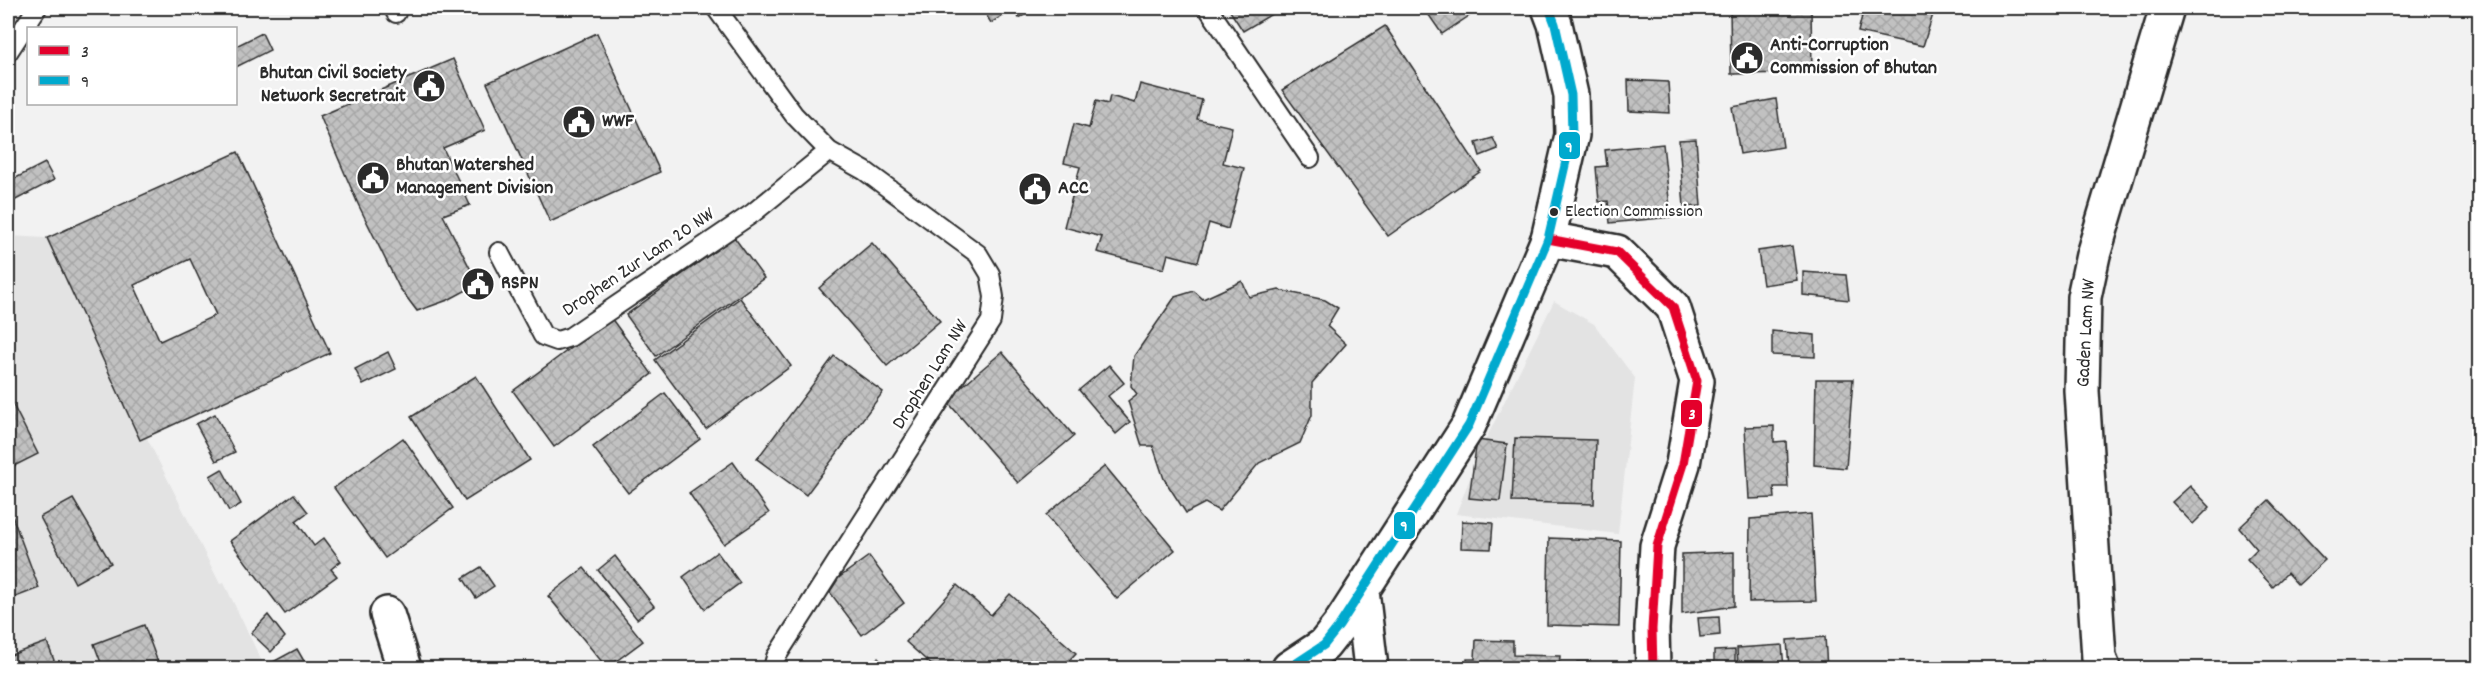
<svg xmlns="http://www.w3.org/2000/svg" width="2487" height="676" viewBox="0 0 2487 676" font-family="Dekko,sans-serif">
  <style>
    .built { fill: #e3e3e3 }
    .building { fill: url(#building-cross-hatch); stroke: #2b2b2b; stroke-width: 1.5; fill-rule: evenodd }
    .lines { fill: none; stroke-linecap: round; stroke-linejoin: round }
    .service-casing { stroke: #2b2b2b; stroke-width: 22 }
    .minor-casing { stroke: #2b2b2b; stroke-width: 38 }
    .secondary-casing { stroke: #2b2b2b; stroke-width: 38 }
    .service { stroke: #fff; stroke-width: 18 }
    .minor { stroke: #fff; stroke-width: 33 }
    .secondary { stroke: #fff; stroke-width: 33 }
    .bus-1-casing { stroke: #fff; stroke-width: 14 }
    .bus-2-casing { stroke: #fff; stroke-width: 14 }
    .bus-1 { stroke: #e4002b; stroke-width: 9 }
    .bus-2 { stroke: #00a9ce; stroke-width: 9 }
    .bus-dot { fill: #2b2b2b; stroke: #fff; stroke-width: 2 }
    .labels { text-anchor: middle; dominant-baseline: central; stroke-width: 5; stroke-linejoin: round; paint-order: stroke }
    .bus-label { font-size: 18px; fill: #2b2b2b; stroke: #fff; text-anchor: start }
    .poi-label { font-size: 20px; font-weight: bold; fill: #2b2b2b; stroke: #fff; text-anchor: start }
    .street-label { font-size: 20px; fill: #2b2b2b; stroke: #fff }
    .line-badge { stroke: #fff; stroke-width: 2 }
    .badge-label { font-size: 16px; text-anchor: middle; font-weight: bold; fill: #fff }
  </style>
  <defs>
    <pattern id="building-cross-hatch" width="8" height="8" patternUnits="userSpaceOnUse" patternTransform="scale(1.5)"><rect width="8" height="8" fill="#c1c1c1"/><path d="M0 0l8 8M0 8l8-8" fill="none" stroke="#a6a6a6"/></pattern>
  </defs>
  <rect width="100%" height="100%" fill="#f2f2f2"/>
  <filter id="ink" filterUnits="userSpaceOnUse"><feTurbulence type="fractalNoise" baseFrequency=".0167" numOctaves="2"/><feDisplacementMap in="SourceGraphic" scale="12" xChannelSelector="R" yChannelSelector="G"/><feConvolveMatrix kernelMatrix="1 2 1 2 8 2 1 2 1" color-interpolation-filters="sRGB"/></filter>
  <g filter="url(#ink)">
    <g class="built">
      <path d="M8,236L47,238L220,584L224,583L265,668H8Z"/>
      <path d="M1554,301L1594,324L1635,378L1618,534L1456,514L1482,447Z"/>
    </g>
    <g class="building">
      <path d="M982,8H1037L1019,18L1013,9L991,23Z"/>
      <path d="M1228,8H1282L1243,31Z"/>
      <path d="M1424,8H1481L1442,34Z"/>
      <path d="M1730,8H1811L1812,73L1731,74Z"/>
      <path d="M1864,8H1935L1923,46L1858,32Z"/>
      <path d="M1385,26L1481,171L1388,236L1282,90Z"/>
      <path d="M262,33L270,50L236,67V46Z"/>
      <path d="M597,33L660,172L550,222L487,83Z"/>
      <path d="M453,59L485,130L443,148L470,205L443,215L478,284L448,300L417,311L399,287L358,204L320,116Z"/>
      <path d="M1628,80L1668,82L1670,113L1629,111Z"/>
      <path d="M1140,84L1202,100L1197,119L1232,127L1223,163L1244,168L1228,229L1209,223L1198,262L1168,254L1164,269L1097,252L1102,237L1064,227L1080,167L1064,163L1074,124L1089,128L1096,101L1108,104L1110,96L1135,103Z"/>
      <path d="M1776,99L1783,147L1740,154L1732,107Z"/>
      <path d="M1493,138L1498,149L1480,156L1476,143Z"/>
      <path d="M1696,139L1701,206L1684,207L1679,140Z"/>
      <path d="M1663,144L1671,217L1610,223L1608,201L1599,202L1596,167L1607,166L1605,150Z"/>
      <path d="M238,152L330,353L140,440L47,238ZM190,259L216,315L160,341L134,285Z"/>
      <path d="M45,163L54,180L8,204V182Z"/>
      <path d="M734,237L764,278L656,356L626,315Z"/>
      <path d="M872,243L940,321L887,366L819,288Z"/>
      <path d="M1792,246L1797,280L1763,285L1758,251Z"/>
      <path d="M1803,272L1846,275L1849,300L1803,295Z"/>
      <path d="M1242,281L1249,297L1279,290L1325,300L1338,308L1327,326L1346,344L1312,383V415L1300,443L1259,463L1219,511L1205,503L1186,513L1164,479L1153,446H1142L1128,401L1137,394L1131,386L1134,356L1175,297L1194,291L1203,299Z"/>
      <path d="M740,298L791,366L706,429L655,360Z"/>
      <path d="M611,318L652,374L554,447L513,391Z"/>
      <path d="M1772,331L1815,335V357L1772,355Z"/>
      <path d="M388,352L396,369L363,385L355,369Z"/>
      <path d="M1002,352L1074,436L1018,483L946,400Z"/>
      <path d="M834,356L883,392L806,495L757,459Z"/>
      <path d="M1109,365L1124,383L1108,396L1130,422L1116,434L1079,390Z"/>
      <path d="M476,376L530,460L465,501L411,417Z"/>
      <path d="M1816,379H1853L1846,468L1814,465Z"/>
      <path d="M665,393L700,439L628,493L593,447Z"/>
      <path d="M8,395L38,454L8,469Z"/>
      <path d="M215,414L235,452L216,461L196,424Z"/>
      <path d="M1774,426V442L1786,441L1788,487H1774L1775,498L1749,499L1745,427Z"/>
      <path d="M403,438L453,508L385,558L334,488Z"/>
      <path d="M1515,438L1596,440L1594,504L1512,502Z"/>
      <path d="M1477,440L1507,444L1500,501L1469,498Z"/>
      <path d="M733,462L769,513L724,544L689,493Z"/>
      <path d="M1105,466L1175,550L1117,599L1046,515Z"/>
      <path d="M222,469L241,504L229,511L210,476Z"/>
      <path d="M2190,486L2210,507L2193,524L2172,502Z"/>
      <path d="M294,494L308,512L296,521L314,546L324,538L341,561L331,569L337,576L285,614L230,541Z"/>
      <path d="M73,499L111,563L75,583L40,517Z"/>
      <path d="M2269,500L2325,560L2298,585L2287,573L2273,587L2247,559L2257,549L2239,528Z"/>
      <path d="M8,505L39,588L8,600Z"/>
      <path d="M1811,514L1816,601L1749,602L1750,519Z"/>
      <path d="M1462,521L1493,523L1491,549L1461,548Z"/>
      <path d="M1549,538L1621,541L1619,627L1547,625Z"/>
      <path d="M717,552L740,583L705,609L683,577Z"/>
      <path d="M1734,552V606L1682,614V554Z"/>
      <path d="M615,556L654,606L637,619L598,570Z"/>
      <path d="M869,556L904,603L862,635L826,587Z"/>
      <path d="M481,567L494,586L476,598L463,578Z"/>
      <path d="M584,568L643,641L607,668L548,596Z"/>
      <path d="M957,585L991,615L1010,594L1076,653L1062,668H935L906,642Z"/>
      <path d="M268,615L285,637L271,652L251,633Z"/>
      <path d="M1719,617L1720,635L1700,637L1698,618Z"/>
      <path d="M144,625L160,668H103L94,644Z"/>
      <path d="M1825,637L1827,668H1789L1787,640Z"/>
      <path d="M1476,640L1513,641V655L1560,656L1559,668H1467V659H1475Z"/>
      <path d="M47,642L57,668H8V656Z"/>
      <path d="M1782,645L1784,668H1738L1737,648Z"/>
      <path d="M297,649L308,668H262Z"/>
      <path d="M1735,650V668H1714V651Z"/>
      <path d="M878,658L886,668H865Z"/>
      <path d="M1577,662L1602,663L1601,668H1577Z"/>
    </g>
    <g class="lines">
      <g class="service-casing">
        <g id="service">
          <path d="M394,8L396,13"/>
          <path d="M716,8L794,115L829,151L865,171L978,254L990,274L994,297L991,321L776,657L773,668"/>
          <path d="M1208,8L1310,158"/>
          <path d="M8,52L37,8"/>
          <path d="M499,252L543,336L557,341L570,337L753,213L829,151"/>
        </g>
      </g>
      <g class="minor-casing">
        <g id="minor">
          <path d="M1548,239L1617,252L1673,307L1697,381L1683,464L1657,546L1652,629L1653,668"/>
          <path d="M1362,591L1371,668"/>
          <path d="M387,614L404,668"/>
          <path d="M1289,668L1324,645L1339,626L1469,425L1548,239L1572,135L1571,95L1555,24L1549,8"/>
        </g>
      </g>
      <g class="secondary-casing">
        <path id="secondary" d="M2103,668L2099,658L2082,391L2084,297L2093,255L2167,8"/>
      </g>
      <use href="#service" class="service"/>
      <use href="#minor" class="minor"/>
      <use href="#secondary" class="secondary"/>
      <g class="bus-1-casing">
        <path id="bus-1" d="M1548,239L1617,252L1673,307L1697,381L1683,464L1657,546L1652,629L1653,668"/>
      </g>
      <g class="bus-2-casing">
        <path id="bus-2" d="M1289,668L1324,645L1339,626L1469,425L1548,239L1572,135L1571,95L1555,24L1549,8"/>
      </g>
      <use href="#bus-1" class="bus-1"/>
      <use href="#bus-2" class="bus-2"/>
    </g>
  </g>
  <defs>
    <g id="civic-disc" transform="scale(1.725)"><circle r="9.5" fill="#2b2b2b" stroke="#fff"/><path d="M-.6-6.5H3V-4.5H.6V-3L4-1V1h2V6H-6V1h2V-1L-.6-3ZM-1.2 2.5V6h2.4V2.5Z" fill="#fff"/></g>
  </defs>
  <g fill-rule="evenodd">
    <use href="#civic-disc" x="1747" y="58"/>
    <use href="#civic-disc" x="429" y="86"/>
    <use href="#civic-disc" x="579" y="122"/>
    <use href="#civic-disc" x="373" y="178"/>
    <use href="#civic-disc" x="1035" y="189"/>
    <use href="#civic-disc" x="478" y="284"/>
  </g>
  <circle class="bus-dot" cx="1554" cy="212" r="5"/>
  <g class="labels">
    <g class="bus-label">
      <text x="1565" y="212">Election Commission</text>
    </g>
    <g class="poi-label">
      <text x="1770" y="46">Anti-Corruption<tspan x="1770" dy="23">Commission of Bhutan</tspan></text>
      <text x="406" y="74" text-anchor="end">Bhutan Civil Society<tspan x="406" dy="23">Network Secretrait</tspan></text>
      <text x="602" y="122">WWF</text>
      <text x="396" y="166">Bhutan Watershed<tspan x="396" dy="23">Management Division</tspan></text>
      <text x="1058" y="189">ACC</text>
      <text x="501" y="284">RSPN</text>
    </g>
    <g class="street-label">
      <text transform="translate(639 263) rotate(-34)">Drophen Zur Lam 20 NW</text>
      <text transform="translate(2087 333) rotate(-87)">Gaden Lam NW</text>
      <text transform="translate(931 375) rotate(-58)">Drophen Lam NW</text>
    </g>
  </g>
  <g class="line-badge">
    <rect x="1558" y="131" width="23" height="29" rx="6" fill="#00a9ce"/>
    <rect x="1680" y="399" width="23" height="29" rx="6" fill="#e4002b"/>
    <rect x="1393" y="511" width="23" height="29" rx="6" fill="#00a9ce"/>
  </g>
  <g class="badge-label">
    <text x="1569" y="152">9</text>
    <text x="1692" y="419">3</text>
    <text x="1404" y="531">9</text>
  </g>
  <rect width="2487" height="676" fill="none" stroke="#fff" stroke-width="30"/>
  <rect x="15" y="15" width="2457" height="646" fill="none" stroke="#2b2b2b" stroke-width="2" filter="url(#ink)"/>
  <rect x="27" y="27" width="210" height="78" fill="#ffffff" stroke="#aaaaaa" stroke-width="1.5"/>
  <rect x="39" y="46" width="30" height="9" fill="#e4002b" stroke="#aaaaaa" stroke-width="1.5"/>
  <text x="81" y="57" font-size="18" fill="#2b2b2b">3</text>
  <rect x="39" y="76" width="30" height="9" fill="#00a9ce" stroke="#aaaaaa" stroke-width="1.5"/>
  <text x="81" y="87" font-size="18" fill="#2b2b2b">9</text>
</svg>
